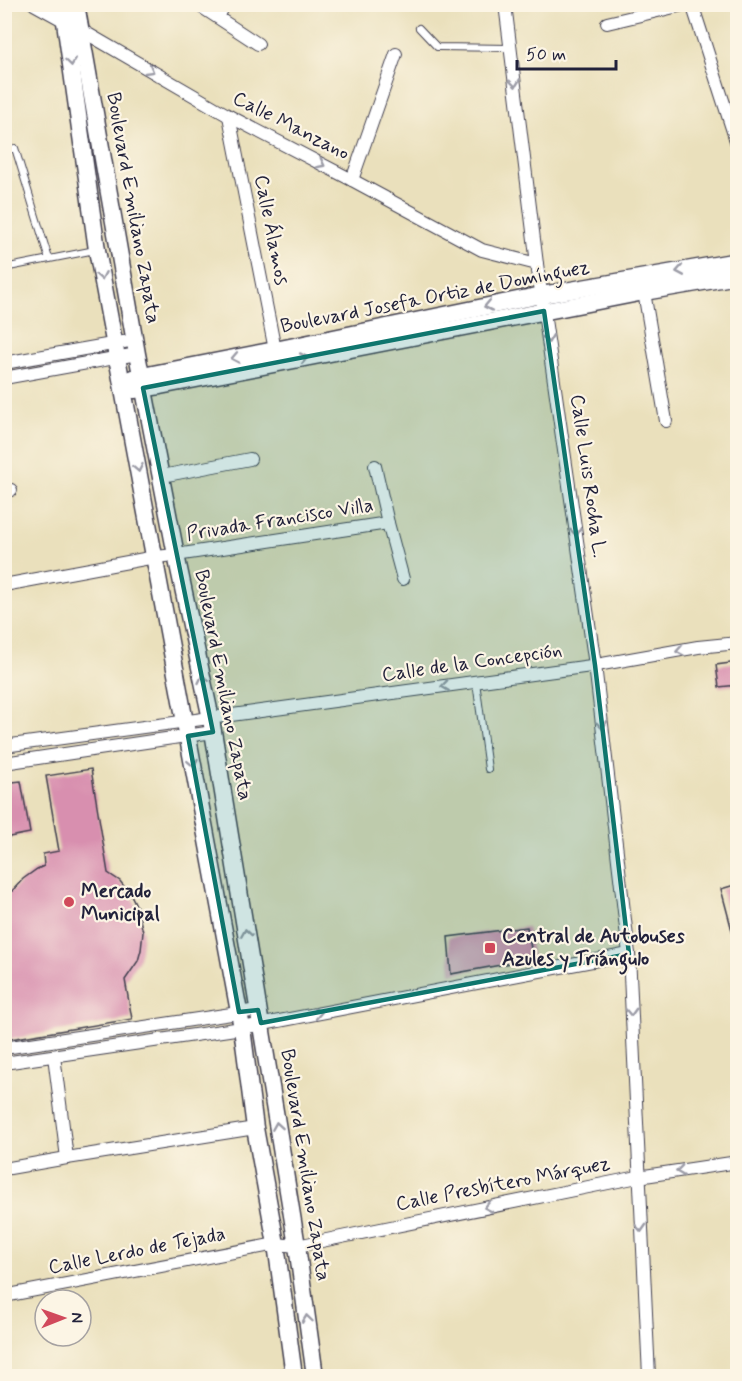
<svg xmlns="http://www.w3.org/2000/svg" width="742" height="1381" viewBox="0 0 742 1381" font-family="Mynerve,sans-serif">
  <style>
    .building { fill: #d88faf }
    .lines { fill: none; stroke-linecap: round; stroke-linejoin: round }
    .lane-casing { stroke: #403e4e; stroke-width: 8 }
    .street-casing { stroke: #403e4e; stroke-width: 14 }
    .secondary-casing { stroke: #403e4e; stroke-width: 19 }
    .lane { stroke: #fff; stroke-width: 6 }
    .street { stroke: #fff; stroke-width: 12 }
    .secondary { stroke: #fff; stroke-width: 16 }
    .oneway { stroke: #9c9ca7 }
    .marked { fill: #0f766e; fill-opacity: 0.2; stroke: #0f766e; stroke-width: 4.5; stroke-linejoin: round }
    .poi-dot { fill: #d1495b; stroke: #fcf5e5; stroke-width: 2 }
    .labels { text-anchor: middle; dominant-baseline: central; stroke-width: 4.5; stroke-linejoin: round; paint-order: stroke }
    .street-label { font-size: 20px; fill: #22223b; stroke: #fcf5e5 }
    .poi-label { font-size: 20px; font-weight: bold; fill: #22223b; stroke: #fcf5e5; text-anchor: start }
  </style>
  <rect width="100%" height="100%" fill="#fcf5e5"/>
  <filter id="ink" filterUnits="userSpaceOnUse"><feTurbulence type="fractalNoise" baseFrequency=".0167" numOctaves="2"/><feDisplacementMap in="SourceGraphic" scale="12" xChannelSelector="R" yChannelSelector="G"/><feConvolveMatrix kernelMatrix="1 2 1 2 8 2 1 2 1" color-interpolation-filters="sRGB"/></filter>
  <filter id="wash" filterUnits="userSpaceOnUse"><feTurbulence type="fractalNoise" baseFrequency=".008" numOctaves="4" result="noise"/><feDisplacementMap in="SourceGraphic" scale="24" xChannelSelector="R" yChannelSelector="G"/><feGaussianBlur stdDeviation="1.35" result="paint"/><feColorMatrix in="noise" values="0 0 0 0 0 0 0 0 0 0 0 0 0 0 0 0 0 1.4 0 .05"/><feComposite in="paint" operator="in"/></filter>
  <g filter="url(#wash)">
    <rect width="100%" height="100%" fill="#eae0bc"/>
    <g id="blocks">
      <g class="building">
        <path d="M738,662V685L719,687L716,665Z"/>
        <path d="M91,769L108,873L120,881L132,897L137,907L143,932L141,950L138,961L125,980L132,1019L4,1040V990L9,985L4,977V888L12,891L23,879L37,869L44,866L43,854L59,851L46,776Z"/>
        <path d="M21,781L30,833L4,838V783Z"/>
        <path d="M738,884V937L734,938L721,889Z"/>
        <path d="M527,927L533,959L451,974L448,937Z"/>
      </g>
    </g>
  </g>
  <g filter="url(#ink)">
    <use href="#blocks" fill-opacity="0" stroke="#403e4e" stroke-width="1.5"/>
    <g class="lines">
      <g class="lane-casing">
        <g id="lane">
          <path d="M419,28L437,47L511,48"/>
          <path d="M4,151L15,148L49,259"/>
          <path d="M4,268L95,250"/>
          <path d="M476,682L488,769"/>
        </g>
      </g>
      <g class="street-casing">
        <g id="street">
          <path d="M34,4L81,30L229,116L352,180L482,250L537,264"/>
          <path d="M197,4L258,44"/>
          <path d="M505,4L537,264L595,665L629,954L649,1376"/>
          <path d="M692,4L738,147"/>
          <path d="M218,17L225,4"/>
          <path d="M607,23L687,4"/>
          <path d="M229,116L275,350"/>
          <path d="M352,180L396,54"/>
          <path d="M644,292L666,421"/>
          <path d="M4,363L135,340"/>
          <path d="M4,378L137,354"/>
          <path d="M375,466L388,523L403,579"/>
          <path d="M162,476L250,459"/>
          <path d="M4,491L11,490"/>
          <path d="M4,585L155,557L176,555L388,523"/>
          <path d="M4,746L591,666L698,647L738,643"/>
          <path d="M4,763L213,732"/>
          <path d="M4,1048L258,1010"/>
          <path d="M54,1056L67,1158"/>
          <path d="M4,1063L242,1028L629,954"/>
          <path d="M4,1169L67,1158L255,1128"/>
          <path d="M4,1296L276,1244L297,1246L638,1177L738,1162"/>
        </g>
      </g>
      <g class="secondary-casing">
        <g id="secondary">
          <path d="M62,4L65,22L97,250L242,1028L255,1128L276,1244L294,1376"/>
          <path d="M76,4L137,354L176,555L211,719L297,1246L315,1376"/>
          <path d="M132,378L275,350L542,295L738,261"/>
          <path d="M134,390L160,386L644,292L738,276"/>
        </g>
      </g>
      <use href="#lane" class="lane"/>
      <use href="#street" class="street"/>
      <use href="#secondary" class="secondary"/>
    </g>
    <defs><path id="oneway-chevron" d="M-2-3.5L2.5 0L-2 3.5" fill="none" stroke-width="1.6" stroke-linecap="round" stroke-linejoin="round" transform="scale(1.5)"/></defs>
    <g class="oneway">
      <use href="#oneway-chevron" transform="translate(71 62) rotate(82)"/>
      <use href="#oneway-chevron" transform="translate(150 70) rotate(30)"/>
      <use href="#oneway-chevron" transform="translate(515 83) rotate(83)"/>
      <use href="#oneway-chevron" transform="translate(321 164) rotate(27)"/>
      <use href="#oneway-chevron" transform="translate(680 271) rotate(170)"/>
      <use href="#oneway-chevron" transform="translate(101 276) rotate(80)"/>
      <use href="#oneway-chevron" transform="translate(488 306) rotate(168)"/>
      <use href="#oneway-chevron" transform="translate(548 339) rotate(82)"/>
      <use href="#oneway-chevron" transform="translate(235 358) rotate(169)"/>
      <use href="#oneway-chevron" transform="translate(304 358) rotate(-11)"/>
      <use href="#oneway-chevron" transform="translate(138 468) rotate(79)"/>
      <use href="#oneway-chevron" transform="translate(576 532) rotate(82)"/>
      <use href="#oneway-chevron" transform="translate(680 651) rotate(170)"/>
      <use href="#oneway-chevron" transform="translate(203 679) rotate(-102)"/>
      <use href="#oneway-chevron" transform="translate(445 686) rotate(172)"/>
      <use href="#oneway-chevron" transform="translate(602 725) rotate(83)"/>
      <use href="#oneway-chevron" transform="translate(193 763) rotate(79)"/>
      <use href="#oneway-chevron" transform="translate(246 933) rotate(-99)"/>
      <use href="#oneway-chevron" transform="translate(631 1012) rotate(88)"/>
      <use href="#oneway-chevron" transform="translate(318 1013) rotate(-11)"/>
      <use href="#oneway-chevron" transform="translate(277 1126) rotate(-99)"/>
      <use href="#oneway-chevron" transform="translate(680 1171) rotate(172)"/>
      <use href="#oneway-chevron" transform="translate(488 1207) rotate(169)"/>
      <use href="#oneway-chevron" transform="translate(641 1228) rotate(87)"/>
      <use href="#oneway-chevron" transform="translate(307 1319) rotate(-98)"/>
    </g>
  </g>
  <path class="marked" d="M544,311L595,665L629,954L261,1023L258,1010L239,1012L188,736L213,732L143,388Z"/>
  <g class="poi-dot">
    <circle cx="69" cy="902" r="6"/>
    <rect x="484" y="942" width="12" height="12" rx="3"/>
  </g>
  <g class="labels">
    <g class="street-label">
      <text transform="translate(291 126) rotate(27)">Calle Manzano</text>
      <text transform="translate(133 208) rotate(80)">Boulevard Emiliano Zapata</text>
      <text transform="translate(271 230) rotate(79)">Calle Álamos</text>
      <text transform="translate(435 297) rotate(-11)">Boulevard Josefa Ortiz de Domínguez</text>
      <text transform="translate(588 476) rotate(82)">Calle Luis Rocha L.</text>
      <text transform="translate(280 520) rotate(-9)">Privada Francisco Villa</text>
      <text transform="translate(472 663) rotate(-8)">Calle de la Concepción</text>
      <text transform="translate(223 685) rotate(79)">Boulevard Emiliano Zapata</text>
      <text transform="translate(305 1165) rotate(81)">Boulevard Emiliano Zapata</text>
      <text transform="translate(503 1184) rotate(-11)">Calle Presbítero Márquez</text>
      <text transform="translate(137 1251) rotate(-11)">Calle Lerdo de Tejada</text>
    </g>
    <g class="poi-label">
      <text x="81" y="891">Mercado<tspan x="81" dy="23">Municipal</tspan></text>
      <text x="502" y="936">Central de Autobuses<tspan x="502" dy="23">Azules y Triángulo</tspan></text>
    </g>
  </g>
  <rect width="742" height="1381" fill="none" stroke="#fcf5e5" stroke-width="24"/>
  <g transform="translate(63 1318) rotate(89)"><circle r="28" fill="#fcf5e5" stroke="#a5a1a1" stroke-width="1.5"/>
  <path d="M0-4.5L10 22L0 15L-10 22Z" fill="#d1495b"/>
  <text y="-9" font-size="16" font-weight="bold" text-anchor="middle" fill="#22223b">N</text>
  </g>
  <path d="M517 60v9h99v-9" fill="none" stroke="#22223b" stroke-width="3"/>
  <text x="526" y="60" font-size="18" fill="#22223b" stroke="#fcf5e5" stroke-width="4.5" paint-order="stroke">50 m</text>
</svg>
